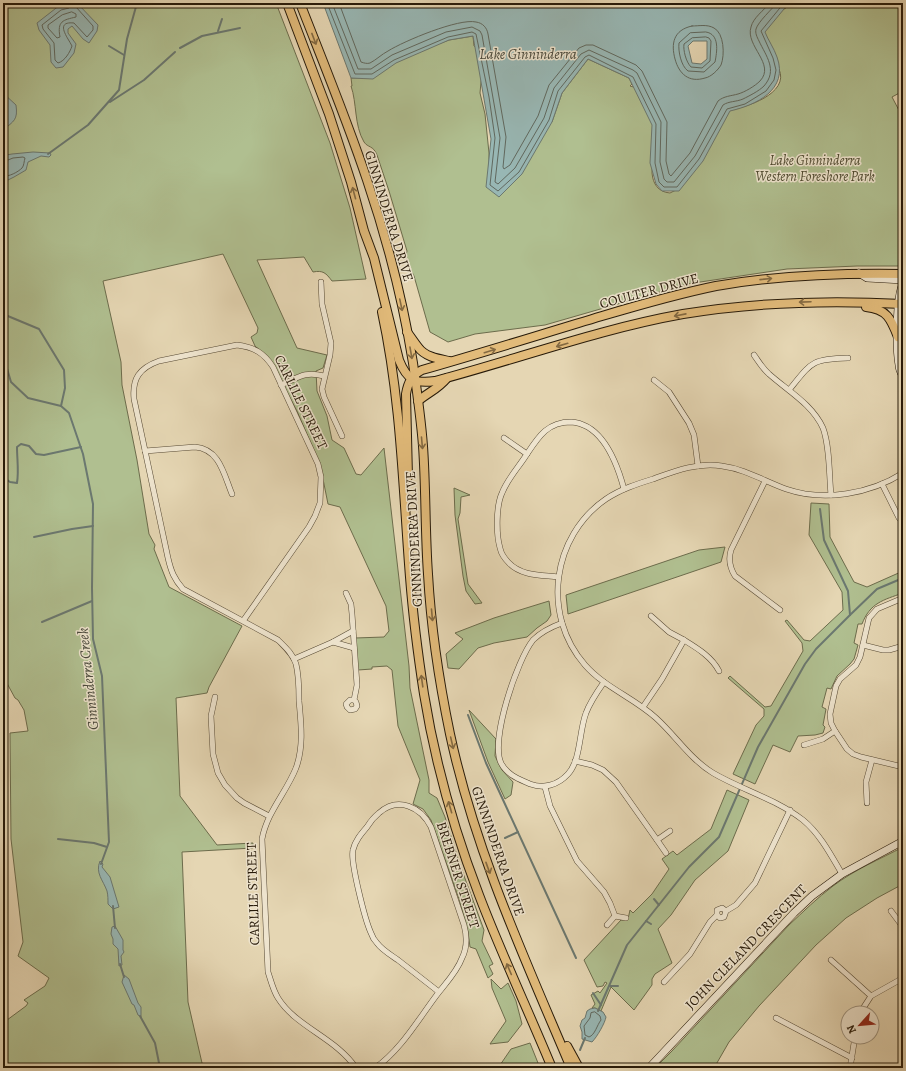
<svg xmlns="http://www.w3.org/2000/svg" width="906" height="1071" viewBox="0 0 906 1071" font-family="Alegreya,serif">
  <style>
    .green { fill: #b0bf90; stroke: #6c6c4c }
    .water { fill: #98b7b4; stroke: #6b7870; fill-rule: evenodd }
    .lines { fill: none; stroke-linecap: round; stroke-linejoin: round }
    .shore { stroke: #60685e; stroke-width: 1 }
    .stream { stroke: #6b7870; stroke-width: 2 }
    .street-casing { stroke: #564934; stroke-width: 6 }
    .secondary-casing { stroke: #271a09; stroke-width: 8 }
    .primary-casing { stroke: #271a09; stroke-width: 10 }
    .street { stroke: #eee4ce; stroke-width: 5 }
    .secondary { stroke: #eee4ce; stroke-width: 7 }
    .primary { stroke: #e2bb7a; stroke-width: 8 }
    .oneway { stroke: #846a42 }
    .labels { text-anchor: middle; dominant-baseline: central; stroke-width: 3; stroke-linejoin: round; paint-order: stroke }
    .park-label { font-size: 14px; font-style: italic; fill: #504c32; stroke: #eee4ce }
    .street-label { font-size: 14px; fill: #271a09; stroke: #eee4ce }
    .water-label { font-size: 15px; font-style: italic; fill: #49493c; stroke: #eee4ce }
  </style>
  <rect width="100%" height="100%" fill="#e5d6b3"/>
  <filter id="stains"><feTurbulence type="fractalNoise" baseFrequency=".005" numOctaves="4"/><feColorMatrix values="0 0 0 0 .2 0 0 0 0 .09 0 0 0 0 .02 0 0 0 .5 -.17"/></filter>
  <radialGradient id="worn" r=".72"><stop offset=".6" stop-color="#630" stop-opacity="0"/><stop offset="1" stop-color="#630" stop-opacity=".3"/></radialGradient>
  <g class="green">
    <path d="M3,3H276L330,143L350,208L366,279L332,281C326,273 323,270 313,272L304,257L257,260L297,348L327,355L323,368L316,371L317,391L327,416L332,440L344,448L356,474L361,475L384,448L409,666L410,688L429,780V793L437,798L445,817L460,865L484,930L482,941L493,964L489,966L493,974L488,978L476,949L470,947L468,932L459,899L431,820L423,809L413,804L420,780L398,726L392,670L387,666L372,667V669L358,670L355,638L384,637L389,631L386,606L340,507L328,504L323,479L317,458L297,411L269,359L255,346L251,337L257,333L258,328L223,254L103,281L121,362L122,385L137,460L149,534L155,545L154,549L169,587L242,626L209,687L207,693L176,698L180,796L217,845L253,843V848L182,852L188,1002L202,1063L208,1068H3V1023L26,1006L28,1003L24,1000L45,986L49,978L18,956L23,942L11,839L10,733L28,731L24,710L18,700L15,698L3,676Z"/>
    <path d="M789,3H903V91L892,97L903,118V266H857L787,269L687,284L545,325L475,334L448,342L430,332L414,276L405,259L407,251L389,191L377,155C373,145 368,148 364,142C354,125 357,103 351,86H352L351,78H369L400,58L449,40L473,36L474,46L476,48L482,71L480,93L485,114L489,153V173L552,122L562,93L588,59L629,78L632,84L630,86L637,88L654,115L652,173C653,184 658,192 670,193L676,190L728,110C745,108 790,94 779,69C774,59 763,48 757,39L782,10L786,8L787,5L785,4Z"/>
    <path d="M454,488L470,495L461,497L460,513L458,519L468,584L482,603L475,604L466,591L463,576L455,515Z"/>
    <path d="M811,503L829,504L830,537L854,582L867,587L903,571V593C883,600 870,603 862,624H858L854,643L858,645L854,659L850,664L837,676L831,689L827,688L822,707L826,709L823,725L825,727L823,733L815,735L798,736L790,752L773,745L755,784L733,774L756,725L764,716V709L728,678L730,676L765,707L771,706L803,651L802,643L785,621L787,620L804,640L810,641L843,610L842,592L809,535Z"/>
    <path d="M725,547L721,562L568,614L566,595L699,550Z"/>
    <path d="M549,601L551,615L547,621L537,628L527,637L494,643L478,648L459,669L448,668L446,654L463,639L455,633L494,618Z"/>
    <path d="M469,710L496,739L495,756L502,770L513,782L511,795L505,799L488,762Z"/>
    <path d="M727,790L749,800L728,851L695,880L671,915L658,929L672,963L655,974L652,979V985L634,1010L611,987L601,1011L595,1008H592L595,1004L591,995L598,991L600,993L607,983L605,982L603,986L597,987L584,960L621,920L628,919L630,910L633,913L652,894L669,869L662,859L673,851L677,855L711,829Z"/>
    <path d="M903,847V884L877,898L846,918L816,945L759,1006L729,1042L714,1068H655L672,1051L789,925C803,912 817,898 833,886C854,870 880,859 903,847Z"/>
    <path d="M491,979L501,989L508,983L516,1001L522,1024L508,1042L490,1044L506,1021L492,988Z"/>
    <path d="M530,1043L540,1068H498L511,1049Z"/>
  </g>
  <g class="water">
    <path d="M73,3H77L98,25L97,31L89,43L83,39L72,26L68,29V33L76,44L74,53L63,67L56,68L51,62L50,45L39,30L37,23L60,5H65Z"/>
    <path d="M323,3H789L765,32C768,40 774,48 777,57C789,90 756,105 730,111L703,161L679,191H662L656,184L650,163L652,125L629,78L588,59L562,93L552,122L522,174L499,197L486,187L491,139L473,36L449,40L396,63L373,79L351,78ZM693,41H707V59L701,64L692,63L688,46Z"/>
    <path d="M3,93L16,105C18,120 14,121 3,130Z"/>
    <path d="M33,152L50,153L51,155L49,157L41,156L28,162L26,170L14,177L6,181L3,180V160L6,155L12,154Z"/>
    <path d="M100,861L103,864L102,867L110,877L119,907L113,909L108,904C108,900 108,895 107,891C103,880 95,873 100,861Z"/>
    <path d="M115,926L123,940V950L124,952L121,956L122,965L119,966L118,949L113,944V939L111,934L112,927Z"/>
    <path d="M124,975L129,979L138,1003L141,1007V1017L138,1015L134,1005L132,1004L122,982Z"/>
    <path d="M595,1008L603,1012L606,1017C605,1023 597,1037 592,1042L582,1039V1032L580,1026L582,1020L585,1018L587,1011L590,1009Z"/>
  </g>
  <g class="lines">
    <g class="shore">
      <path d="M71,3L69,8L61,10L42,25L43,29L54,43L55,60L58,63C65,61 70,52 72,46C68,38 54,21 74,23L87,37L93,30V26L76,7L75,3"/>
      <path d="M327,3L355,74H372L394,60L448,37L472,32L476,34L489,97L495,138L490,185L498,191L519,172L549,120L558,91L585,57L589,55L633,77L656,124L655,163L659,182L664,187H677L699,159L727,109L745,104L766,91L774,80L776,70L773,58L761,31L784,3"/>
      <path d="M332,3L358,69H371L392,55L446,32L472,27L480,31L482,35L500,138L495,182L498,184L515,168L544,118L554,88L581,54L589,50L633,70L637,73L661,122L660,162L664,179L667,182H674L695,156L723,105C729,101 736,102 743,99C749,96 759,91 764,86C778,70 766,56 759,41C757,37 755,33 756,29C758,22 772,9 777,3"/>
      <path d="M339,3L361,62C364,63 367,64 370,63C376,60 382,54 388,51C404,41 459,18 476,22C483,23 487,28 488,34L506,137L503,167L504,169L510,165L538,116L549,85L579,48L586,45H593L636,65L642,71L667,122L666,161L669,174L671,176L690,153L718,101C724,96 731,96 738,94C745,92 755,86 760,81C776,64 745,46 751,27C753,18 764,10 770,3"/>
      <path d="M72,12L76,14V17C63,20 57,21 60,37L57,38L48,28V25L62,15Z"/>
      <path d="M692,26C699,26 707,24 714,28C724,33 725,55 721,65C718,70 711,77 705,78C689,83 679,74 675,59C671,44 673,30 692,26Z"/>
      <path d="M706,32C720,34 717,52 715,62L704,72L688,71C681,66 678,51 679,43L690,33Z"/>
      <path d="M706,37L709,38L711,41L710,61L702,68L691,67C686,62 683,50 684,44L692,38Z"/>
      <path d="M3,162L13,158L23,157L25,158C24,161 24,166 22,168C18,172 9,177 3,176"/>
      <path d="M595,1012L600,1016L601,1020C597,1025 595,1035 589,1037L585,1035L584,1026L590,1018L591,1013Z"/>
    </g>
    <g class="stream">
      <path d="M218,31L222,19"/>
      <path d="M109,46L124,55"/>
      <path d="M180,48L202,36L240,28"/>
      <path d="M110,102L144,80L175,52"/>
      <path d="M48,154L88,125L119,90L127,39L137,3"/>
      <path d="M3,314L39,329L64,370L65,388L61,406L69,413L83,454L93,504L92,588L93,639L102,676L109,842L101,864"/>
      <path d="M3,355L11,382L28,398L61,406"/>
      <path d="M3,477L10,482L17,483C19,471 17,459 17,447L21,444L29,446L36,454L44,455L81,447"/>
      <path d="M34,537L72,529L93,526"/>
      <path d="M850,615L877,589L903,578"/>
      <path d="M42,622L92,601"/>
      <path d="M468,715L486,763L576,958"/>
      <path d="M505,838L518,832"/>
      <path d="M58,839L94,843L107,847"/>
      <path d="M654,899L659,905"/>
      <path d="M113,906L115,928"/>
      <path d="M646,921L651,924"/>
      <path d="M120,964L124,977"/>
      <path d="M610,986H618"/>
      <path d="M593,993L601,1005"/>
      <path d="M598,1011L627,945L689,867L719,837L758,747L805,664L816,649L850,615L848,591L824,540L820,509"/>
      <path d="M140,1016L155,1043L160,1068"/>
      <path d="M580,1050L585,1038"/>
    </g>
    <g class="street-casing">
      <g id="street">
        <path d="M321,282L322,304L331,343L330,355L322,389L324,397L342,436"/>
        <path d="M754,355C759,362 763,369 769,374C788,391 812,404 823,428C830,447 829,475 831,495"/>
        <path d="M654,380L669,392L689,423L694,435L698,466"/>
        <path d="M281,385C299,377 305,371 324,376"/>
        <path d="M789,390C812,362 811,359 848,358"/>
        <path d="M504,438L527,454"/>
        <path d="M145,451L195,447C220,449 224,475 232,494"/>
        <path d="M765,481L731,550C728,560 730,568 735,576L780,610"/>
        <path d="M882,484L899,518L903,522"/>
        <path d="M558,577C542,575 521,576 509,563C505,559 501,553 500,548C496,534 496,506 502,493C507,480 517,469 525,457C531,448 537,438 545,431C552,425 562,422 571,422C603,424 617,463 624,489"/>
        <path d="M346,593L351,604L352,614L357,685L354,700L356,702L357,706L355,709L350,710L347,707L346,704L350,700H354"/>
        <path d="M903,598L877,609L869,618L860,657L856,665L840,679L836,686L830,714L831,723L835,731L847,749L853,754L861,757L903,767"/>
        <path d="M243,621L309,527L315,516L320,503L321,477L318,464L273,367C264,353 254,347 237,345L159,361C139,368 132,379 134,399L168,558C171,571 174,579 183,589L278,640C285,647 293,654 296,664C299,676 299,689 299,701C301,723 304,746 296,768C286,793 267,812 262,839L268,972C271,981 273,990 278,998C296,1027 336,1038 356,1068"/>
        <path d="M562,623C551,627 541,632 533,640C517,660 490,740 501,763C507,775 519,779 530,784C544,789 558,785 568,774C581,760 579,731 586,713C590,702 597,692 604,682"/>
        <path d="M684,640C697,648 712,657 719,671"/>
        <path d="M333,642L353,631"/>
        <path d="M863,645L883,650H889L903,646"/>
        <path d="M294,659L333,642L354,648"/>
        <path d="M3,691H4"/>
        <path d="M215,697L211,716L213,754L218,773L225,785L237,798L244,803L269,816"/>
        <path d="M643,707L662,679L684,640L669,632L651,616"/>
        <path d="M804,745L823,739L835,731"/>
        <path d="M575,761L592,765L603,770L616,782L657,840"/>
        <path d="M545,787L550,806L577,861L604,892L610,903L615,916L626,918"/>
        <path d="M867,803L866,782L872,760"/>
        <path d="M666,853L657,840L670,831"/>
        <path d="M842,874C831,855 820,834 803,820C776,799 742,790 713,773C690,759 675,735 656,718C634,698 604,687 585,665C541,615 552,536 606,499C621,489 637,484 653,479C675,471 698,462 722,466C745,469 764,481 786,489C824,502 870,494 903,473"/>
        <path d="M891,911L903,927"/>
        <path d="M717,915L720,918L724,917L726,911L736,905L755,883L790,810"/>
        <path d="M607,925L615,916"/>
        <path d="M831,960L871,996"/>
        <path d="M664,982L690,954L710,922L717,915V910L722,908L726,911"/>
        <path d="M860,1013L871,996L903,978"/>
        <path d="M776,1018L852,1058"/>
        <path d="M375,1068C400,1051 418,1020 436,996C445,984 457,972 462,958C467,948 467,936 464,925L431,827C421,807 398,796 379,813C374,817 370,822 367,827C361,834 355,841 353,850C350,861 365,920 371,933C372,936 374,940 377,943C382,950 391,955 398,960C412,971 425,981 439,992"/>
        <path d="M850,1068L855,1037"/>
      </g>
    </g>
    <g class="secondary-casing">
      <g id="secondary">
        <path d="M859,273L867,278L903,280"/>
        <path d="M903,284C896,297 896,349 899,365C899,369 901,373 903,376"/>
        <path d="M649,1068L794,913L812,896L842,874L903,841"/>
      </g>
    </g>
    <g class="primary-casing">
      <g id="primary">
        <path d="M287,3L329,114L351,182L364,231L374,258L399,360C407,380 415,384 435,381C518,359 599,329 683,314C756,302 829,300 903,304"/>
        <path d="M300,3C323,62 347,120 367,180C387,239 403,301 413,363C417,391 421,419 423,446C426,489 425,532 428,574C431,628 439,681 450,734C475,851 525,959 571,1068"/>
        <path d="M866,307C887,309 891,319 898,337"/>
        <path d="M382,312C401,400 403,488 410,577C413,616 418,655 424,694C435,762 454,830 479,895C501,953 528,1010 552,1068"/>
        <path d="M407,332C411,337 414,342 418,347C425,357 439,359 449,361"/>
        <path d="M418,401C429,392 438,389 447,378"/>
        <path d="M408,477L406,394C408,382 412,375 422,370C482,353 542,334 602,316C639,305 677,294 716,286C778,275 840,273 903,274"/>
        <path d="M567,1046L579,1068"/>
      </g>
    </g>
    <use href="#street" class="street"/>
    <use href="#secondary" class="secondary"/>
    <use href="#primary" class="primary"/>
  </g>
  <defs><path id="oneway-shaft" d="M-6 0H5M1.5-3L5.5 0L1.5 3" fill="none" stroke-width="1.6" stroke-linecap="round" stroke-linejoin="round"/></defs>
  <g class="oneway">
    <use href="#oneway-shaft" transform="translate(314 39) rotate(69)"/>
    <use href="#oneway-shaft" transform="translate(354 193) rotate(-105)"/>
    <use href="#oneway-shaft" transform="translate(766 279) rotate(-6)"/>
    <use href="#oneway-shaft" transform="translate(805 302) rotate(178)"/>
    <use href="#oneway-shaft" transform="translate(401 305) rotate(78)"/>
    <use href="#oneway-shaft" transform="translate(680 315) rotate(169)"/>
    <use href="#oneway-shaft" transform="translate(562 345) rotate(164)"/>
    <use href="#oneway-shaft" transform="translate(490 351) rotate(-17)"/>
    <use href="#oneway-shaft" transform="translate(411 353) rotate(80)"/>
    <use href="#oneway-shaft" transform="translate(422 443) rotate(85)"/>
    <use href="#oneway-shaft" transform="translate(432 615) rotate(85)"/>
    <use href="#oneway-shaft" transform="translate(422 681) rotate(-98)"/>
    <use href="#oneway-shaft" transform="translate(452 743) rotate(77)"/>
    <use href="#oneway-shaft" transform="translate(450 807) rotate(-106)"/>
    <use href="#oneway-shaft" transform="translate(488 868) rotate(70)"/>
    <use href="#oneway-shaft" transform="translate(509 969) rotate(-113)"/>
  </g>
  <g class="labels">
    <g class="park-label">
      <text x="815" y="160">Lake Ginninderra<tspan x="815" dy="16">Western Foreshore Park</tspan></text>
    </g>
    <g class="street-label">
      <text transform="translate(389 216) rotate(73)">GINNINDERRA DRIVE</text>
      <text transform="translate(649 291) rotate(-15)">COULTER DRIVE</text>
      <text transform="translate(301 402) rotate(64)">CARLILE STREET</text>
      <text transform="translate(414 539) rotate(-93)">GINNINDERRA DRIVE</text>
      <text transform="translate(498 851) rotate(71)">GINNINDERRA DRIVE</text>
      <text transform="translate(458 875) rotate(72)">BREBNER STREET</text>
      <text transform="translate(253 894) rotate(-92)">CARLILE STREET</text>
      <text transform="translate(746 947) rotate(-46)">JOHN CLELAND CRESCENT</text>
    </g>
    <g class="water-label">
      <text x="528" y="54">Lake Ginninderra</text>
      <text transform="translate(88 679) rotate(-96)">Ginninderra Creek</text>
    </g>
  </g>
  <rect width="906" height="1071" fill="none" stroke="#e5d6b3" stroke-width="16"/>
  <rect x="4" y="4" width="898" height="1063" fill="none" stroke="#271a09" stroke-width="2"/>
  <rect x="8" y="8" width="890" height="1055" fill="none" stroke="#271a09"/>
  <g transform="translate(860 1025) rotate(243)"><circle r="19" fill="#eee4ce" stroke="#9e937f"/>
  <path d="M0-3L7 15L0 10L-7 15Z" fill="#8f2418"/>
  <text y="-6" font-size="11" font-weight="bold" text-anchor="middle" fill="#271a09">N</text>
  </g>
  <rect width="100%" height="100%" filter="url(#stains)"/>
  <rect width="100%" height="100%" fill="url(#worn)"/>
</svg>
